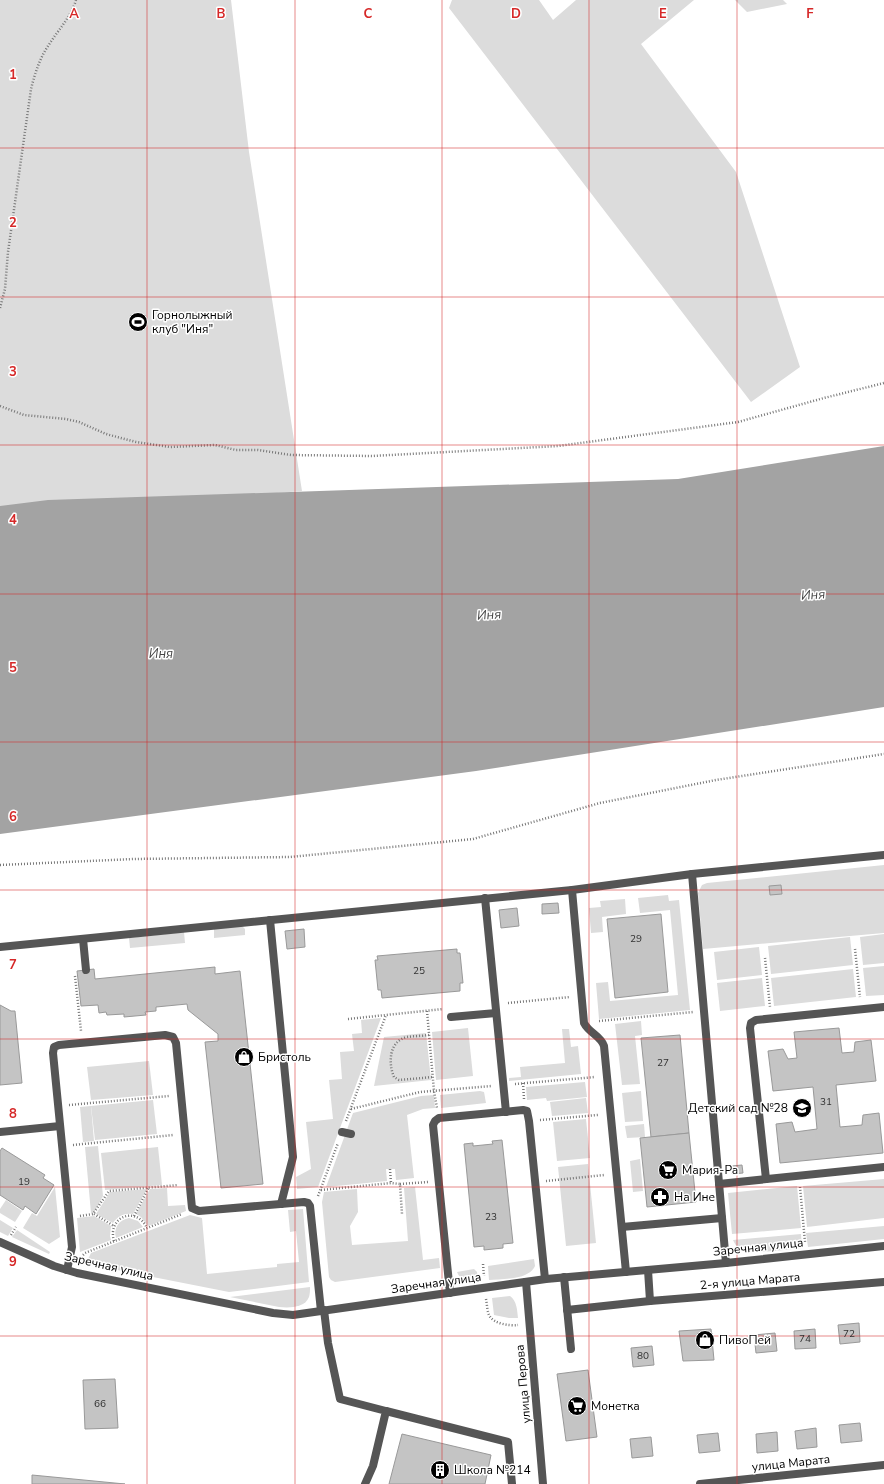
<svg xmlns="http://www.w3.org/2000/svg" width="884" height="1484" viewBox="0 0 884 1484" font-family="'Nunito Sans',sans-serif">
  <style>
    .green { fill: #dcdcdc }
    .water { fill: #a3a3a3 }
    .building { fill: #c4c4c4; stroke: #999 }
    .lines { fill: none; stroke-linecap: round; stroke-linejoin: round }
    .path { stroke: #777; stroke-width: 2.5; stroke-dasharray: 1 2; stroke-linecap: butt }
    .service { stroke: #555; stroke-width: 8 }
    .minor { stroke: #555; stroke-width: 8 }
    .grid { fill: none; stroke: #d62828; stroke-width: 1; stroke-opacity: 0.55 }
    .labels { text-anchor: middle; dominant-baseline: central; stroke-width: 3; stroke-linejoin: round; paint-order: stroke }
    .number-label { font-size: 10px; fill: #313131 }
    .poi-label { font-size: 12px; fill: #000; stroke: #fff; text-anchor: start }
    .street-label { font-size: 12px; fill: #000; stroke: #fff }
    .water-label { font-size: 13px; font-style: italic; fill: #444; stroke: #fff }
    .grid-label { font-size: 13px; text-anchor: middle; font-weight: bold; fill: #d62828; stroke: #fff; stroke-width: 3; stroke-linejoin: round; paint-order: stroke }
  </style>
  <rect width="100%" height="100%" fill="#fff"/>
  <g class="green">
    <path d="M0,0H231L249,152L302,491L0,515Z"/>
    <path d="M452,0H539L553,20L576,0H694L641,44L736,172L800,367L751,402L449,8Z"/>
    <path d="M735,0H783L787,4L747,12Z"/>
    <path d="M884,865V933L703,949L698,893L702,885L707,883Z"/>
    <path d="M668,895L669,901L679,900L690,1010L599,1019L596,983L608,982L610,1001L678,995L670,910L640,913L638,898Z"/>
    <path d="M625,899L626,914L602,917L603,932L591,933L589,908L601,907L600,901Z"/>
    <path d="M242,926L245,929V935L214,938V929Z"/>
    <path d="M184,932L185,943L130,948L129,938Z"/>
    <path d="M884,934V963L863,965L860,937Z"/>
    <path d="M850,937L853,965L771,974L768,946Z"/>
    <path d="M759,947L762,975L717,980L714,952Z"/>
    <path d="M884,966V995L866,996L863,968Z"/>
    <path d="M853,969L856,997L774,1006L771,978Z"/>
    <path d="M762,978L765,1006L720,1011L717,983Z"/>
    <path d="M381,1018L318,1187L297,1189L296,1177L311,1169L306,1122L333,1119L329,1080L342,1079L340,1052L354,1051L352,1034L362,1033L361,1020Z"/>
    <path d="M641,1021L642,1035L635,1036L640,1084L622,1085L615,1024Z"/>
    <path d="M468,1028L473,1076L436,1080L432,1032Z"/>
    <path d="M562,1029H569L571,1047L578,1046L581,1074L509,1081V1078L521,1077L520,1067L565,1063Z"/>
    <path d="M426,1033L431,1080L374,1086L384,1037Z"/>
    <path d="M149,1061L153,1095L91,1100L87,1067Z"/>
    <path d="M585,1082L587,1097L547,1101L546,1098L527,1100L526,1087Z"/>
    <path d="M480,1091L484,1092L486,1103L441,1108L440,1095Z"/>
    <path d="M641,1091L643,1121L625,1122L622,1093Z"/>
    <path d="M434,1095L435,1108L423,1109L407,1115L414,1178L396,1180L395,1169H386L387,1181L326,1187L353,1113L421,1096Z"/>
    <path d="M586,1098L588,1113L552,1116L550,1102Z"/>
    <path d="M153,1100L157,1134L95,1140L91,1106Z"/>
    <path d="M91,1106L94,1141L83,1142L80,1107Z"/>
    <path d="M586,1119L590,1158L557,1161L553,1122Z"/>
    <path d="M644,1124L645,1137L627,1138L625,1126Z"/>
    <path d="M98,1146L103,1196L94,1213H91L85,1147Z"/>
    <path d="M158,1147L162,1185L105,1190L101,1153Z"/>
    <path d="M640,1159L643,1191L633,1192L630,1161Z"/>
    <path d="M588,1164L596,1243L566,1246L558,1167Z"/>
    <path d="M884,1179V1218L807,1227L803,1186Z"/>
    <path d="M797,1186L801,1228L732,1234L728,1193Z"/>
    <path d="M55,1187L60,1237L49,1244L23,1228L32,1213L37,1216Z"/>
    <path d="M415,1187L423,1260L439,1258L440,1268L335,1282L331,1280L329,1277L322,1202L324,1192L357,1189L358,1212L350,1226L352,1245L408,1241L404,1188Z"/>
    <path d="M167,1188L168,1206L185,1205L186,1211L148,1226L141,1217L136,1214L150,1189Z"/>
    <path d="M147,1189L133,1214C124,1213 118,1216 113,1223L96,1214L110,1192Z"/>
    <path d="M6,1200L22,1211L15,1222L0,1213V1209Z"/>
    <path d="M303,1209L309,1282L229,1292L92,1265L89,1263L88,1259L91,1253L190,1215L202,1218L207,1274L277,1267V1264L299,1262L296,1231L290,1232L288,1210Z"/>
    <path d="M94,1216L111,1226L110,1236L111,1240L80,1252L77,1218Z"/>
    <path d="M129,1218L138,1221L143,1227L116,1238C113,1228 119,1220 129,1218Z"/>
    <path d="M0,1220L13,1228L8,1236L0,1232Z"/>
    <path d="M884,1226V1239L808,1247L806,1233Z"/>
    <path d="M17,1230L50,1252L49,1254L12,1237Z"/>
    <path d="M801,1234L802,1248C789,1249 752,1255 741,1250C737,1248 735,1244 733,1240Z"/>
    <path d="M534,1259L535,1266C529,1280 502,1279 489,1280L488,1266Z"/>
    <path d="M474,1269L477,1272L478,1281C468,1283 461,1281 457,1272Z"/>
    <path d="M310,1287C310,1290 310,1294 309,1297C305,1308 289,1308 279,1307L230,1297Z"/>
    <path d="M510,1296C517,1301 517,1310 518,1318H509L494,1315L492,1298Z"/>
  </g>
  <path class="water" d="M884,446V707L476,771L0,834V506L48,500L678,479Z"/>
  <g class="building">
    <path d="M781,885L782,894L770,895L769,886Z"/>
    <path d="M558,903L559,913L542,914V904Z"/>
    <path d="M517,908L519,926L501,928L499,910Z"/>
    <path d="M661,914L668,992L615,998L607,919Z"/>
    <path d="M304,929L305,947L287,949L285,931Z"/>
    <path d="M457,949V953H460L463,983H460V991L382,998L381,990H378L375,960H378L377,956Z"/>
    <path d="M215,967V974L240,971L263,1184L221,1188L205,1042L218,1041V1034L188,1010L187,1004L156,1007V1011L145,1012L146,1015L124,1017V1014L107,1015L106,1012L99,1013L98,1005L81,1006L77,971L94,969L95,979Z"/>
    <path d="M0,1005L11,1011H15L22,1083L0,1085Z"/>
    <path d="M839,1028L842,1053L854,1052L855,1042L871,1040L876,1081L836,1085L840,1127L862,1125L863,1115L879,1113L883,1153L780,1163L776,1124L792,1122L795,1132L817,1129L813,1087L773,1091L768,1051L783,1049L788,1059L797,1058L794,1032Z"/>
    <path d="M680,1035L689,1133L651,1137L641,1038Z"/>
    <path d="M689,1133L696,1202L647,1207L640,1138Z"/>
    <path d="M502,1140L513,1243L503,1244V1248L484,1250V1246L474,1247L464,1144L473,1143V1146L493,1144L492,1141Z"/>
    <path d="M2,1148L45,1175L43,1178L54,1185L36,1214L25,1206L23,1210L0,1195V1151Z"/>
    <path d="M742,1165L743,1173L732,1174V1166Z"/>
    <path d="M859,1323L860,1342L840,1344L838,1325Z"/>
    <path d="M711,1329L714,1360L683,1361L679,1331Z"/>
    <path d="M815,1329L816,1348L795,1349L794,1331Z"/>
    <path d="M775,1333L777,1351L756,1353L754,1335Z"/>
    <path d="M652,1346L654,1365L633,1367L631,1348Z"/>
    <path d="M588,1370L597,1437L566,1441L557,1374Z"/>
    <path d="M115,1379L118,1428L85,1429L83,1380Z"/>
    <path d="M860,1423L862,1441L841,1443L839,1425Z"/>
    <path d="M816,1428L817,1447L797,1449L795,1431Z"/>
    <path d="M777,1432L778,1451L757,1453L756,1434Z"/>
    <path d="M718,1433L720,1451L699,1453L697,1435Z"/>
    <path d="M402,1434L491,1455L485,1484H389Z"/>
    <path d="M651,1437L653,1456L632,1458L630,1439Z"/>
    <path d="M32,1475L125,1484H32Z"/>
  </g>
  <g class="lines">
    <g class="path">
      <path d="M0,308L5,289L8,252L31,89C35,73 40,57 50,43C59,29 71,17 76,0"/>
      <path d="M0,406L24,415L66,419L79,422L106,434L136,442L170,447L215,445L236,450H258L291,455L372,456L558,446L738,422L824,398L884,383"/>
      <path d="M0,865L134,859L290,857L473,839L600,803L716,780L884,754"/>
      <path d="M855,949L860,997"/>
      <path d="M765,958L770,1007"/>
      <path d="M75,976L81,1031"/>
      <path d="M508,1003L570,997"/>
      <path d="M427,1011L434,1091L437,1108"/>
      <path d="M348,1019L443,1009"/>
      <path d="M599,1021L693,1012"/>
      <path d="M429,1035C422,1036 414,1036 407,1037C389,1041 388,1063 394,1077L399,1080L433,1077"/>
      <path d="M523,1083L524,1099"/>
      <path d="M515,1084L595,1077"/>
      <path d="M69,1105L169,1096"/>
      <path d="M351,1109L420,1092L492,1086"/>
      <path d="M540,1120L598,1115"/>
      <path d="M346,1121L386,1015"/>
      <path d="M73,1145L173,1135"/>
      <path d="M390,1169L391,1183"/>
      <path d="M546,1181L604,1175"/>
      <path d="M400,1184L428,1182"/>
      <path d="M800,1187L805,1242"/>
      <path d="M321,1190L391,1183L400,1184L402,1214"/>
      <path d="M318,1196L338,1143"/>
      <path d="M94,1214L114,1226"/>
      <path d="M80,1216L93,1214L109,1191L178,1185"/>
      <path d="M134,1216L149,1187"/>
      <path d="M11,1235L16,1227"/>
      <path d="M114,1241C107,1217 136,1205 147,1228"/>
      <path d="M83,1255L85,1253L182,1214"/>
      <path d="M483,1264L484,1276"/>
      <path d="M486,1299C487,1304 487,1310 489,1315C493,1324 510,1326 518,1325"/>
    </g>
    <g class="service">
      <path d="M692,874L726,1263"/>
      <path d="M572,890L584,1023C589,1033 601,1036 604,1046L626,1272"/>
      <path d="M485,898L506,1112"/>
      <path d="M270,920L293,1157L281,1204"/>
      <path d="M83,939L86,970"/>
      <path d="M0,947L572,890L692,874L884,855"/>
      <path d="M451,1017L496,1013"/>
      <path d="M0,1132L60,1126"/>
      <path d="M342,1132L351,1134"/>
      <path d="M766,1179L750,1028L751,1023L756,1020L884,1007"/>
      <path d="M719,1184L884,1167"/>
      <path d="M622,1227L722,1218"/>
      <path d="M67,1270L72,1247L53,1053L54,1047L59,1045L165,1035L173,1037L176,1043L192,1208L199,1211L304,1202L308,1203L310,1206L321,1311"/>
      <path d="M564,1277L571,1349"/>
      <path d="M450,1293L433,1125L435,1121L439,1118L523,1110L527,1111L529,1121L545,1279"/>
      <path d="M324,1310L328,1343L340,1399L386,1411L373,1466L365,1484"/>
      <path d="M567,1310L650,1301"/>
      <path d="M386,1411L508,1442L512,1484"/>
    </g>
    <g class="minor">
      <path d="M0,1242L54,1266L77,1273L273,1313L293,1315L546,1279L726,1263L884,1246"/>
      <path d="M648,1270L650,1301L884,1282"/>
      <path d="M526,1282L543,1484"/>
      <path d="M700,1484L884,1465"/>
    </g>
  </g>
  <path class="grid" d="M147,0V1484M295,0V1484M442,0V1484M589,0V1484M737,0V1484M0,148H884M0,297H884M0,445H884M0,594H884M0,742H884M0,890H884M0,1039H884M0,1187H884M0,1336H884"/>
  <defs>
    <g id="stadium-disc" transform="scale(1)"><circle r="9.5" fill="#000" stroke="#fff"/><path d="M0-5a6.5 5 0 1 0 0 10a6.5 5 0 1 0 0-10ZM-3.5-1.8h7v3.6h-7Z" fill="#fff"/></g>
    <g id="shop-disc" transform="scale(1)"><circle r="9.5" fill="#000" stroke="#fff"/><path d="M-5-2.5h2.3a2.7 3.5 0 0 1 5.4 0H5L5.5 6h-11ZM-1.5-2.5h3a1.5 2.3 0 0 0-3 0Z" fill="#fff"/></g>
    <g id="school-disc" transform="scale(1)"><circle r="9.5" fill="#000" stroke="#fff"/><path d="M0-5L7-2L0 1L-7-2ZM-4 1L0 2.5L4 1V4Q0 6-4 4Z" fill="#fff"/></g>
    <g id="supermarket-disc" transform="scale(1)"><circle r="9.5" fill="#000" stroke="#fff"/><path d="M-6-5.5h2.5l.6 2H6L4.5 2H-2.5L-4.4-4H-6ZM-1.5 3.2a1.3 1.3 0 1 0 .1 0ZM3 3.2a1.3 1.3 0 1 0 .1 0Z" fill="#fff"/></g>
    <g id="pharmacy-disc" transform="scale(1)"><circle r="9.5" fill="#000" stroke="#fff"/><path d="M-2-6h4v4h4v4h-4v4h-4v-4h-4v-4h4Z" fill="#fff"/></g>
    <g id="building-disc" transform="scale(1)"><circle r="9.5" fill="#000" stroke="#fff"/><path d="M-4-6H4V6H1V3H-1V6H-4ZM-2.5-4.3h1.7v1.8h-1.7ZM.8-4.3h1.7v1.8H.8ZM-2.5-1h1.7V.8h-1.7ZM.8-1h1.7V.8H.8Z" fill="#fff"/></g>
  </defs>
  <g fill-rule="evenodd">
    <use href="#stadium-disc" x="138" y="322"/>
    <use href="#shop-disc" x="244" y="1057"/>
    <use href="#school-disc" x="802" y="1108"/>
    <use href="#supermarket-disc" x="668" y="1170"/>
    <use href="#pharmacy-disc" x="660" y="1197"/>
    <use href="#shop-disc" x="705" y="1340"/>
    <use href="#supermarket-disc" x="577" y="1406"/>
    <use href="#building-disc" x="440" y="1470"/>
  </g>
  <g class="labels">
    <g class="number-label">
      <text x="636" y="939">29</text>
      <text x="419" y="971">25</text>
      <text x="663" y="1063">27</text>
      <text x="826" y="1102">31</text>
      <text x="24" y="1182">19</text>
      <text x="491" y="1217">23</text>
      <text x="849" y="1334">72</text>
      <text x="805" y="1339">74</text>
      <text x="643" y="1356">80</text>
      <text x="100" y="1404">66</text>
    </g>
    <g class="poi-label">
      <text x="152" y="315">Горнолыжный<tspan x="152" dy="14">клуб "Иня"</tspan></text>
      <text x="258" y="1057">Бристоль</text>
      <text x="788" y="1108" text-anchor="end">Детский сад №28</text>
      <text x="682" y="1170">Мария-Ра</text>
      <text x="674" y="1197">На Ине</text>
      <text x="719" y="1340">ПивоПей</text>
      <text x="591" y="1406">Монетка</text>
      <text x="454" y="1470">Школа №214</text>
    </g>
    <g class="street-label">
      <text transform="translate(758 1247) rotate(-6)">Заречная улица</text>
      <text transform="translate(109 1266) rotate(13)">Заречная улица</text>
      <text transform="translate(750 1281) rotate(-5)">2-я улица Марата</text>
      <text transform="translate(436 1283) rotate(-8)">Заречная улица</text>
      <text transform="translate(523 1384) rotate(-95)">улица Перова</text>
      <text transform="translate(791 1463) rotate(-6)">улица Марата</text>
    </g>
    <g class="water-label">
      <text transform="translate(813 595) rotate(-4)">Иня</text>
      <text transform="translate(489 615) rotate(-4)">Иня</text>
      <text x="161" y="654">Иня</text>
    </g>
  </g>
  <g class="grid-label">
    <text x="74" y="18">A</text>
    <text x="221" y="18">B</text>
    <text x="368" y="18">C</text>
    <text x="516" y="18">D</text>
    <text x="663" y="18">E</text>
    <text x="810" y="18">F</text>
    <text x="13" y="79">1</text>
    <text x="13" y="227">2</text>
    <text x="13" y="376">3</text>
    <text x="13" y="524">4</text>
    <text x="13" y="672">5</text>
    <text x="13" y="821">6</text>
    <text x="13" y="969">7</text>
    <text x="13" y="1118">8</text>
    <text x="13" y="1266">9</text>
  </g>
</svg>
